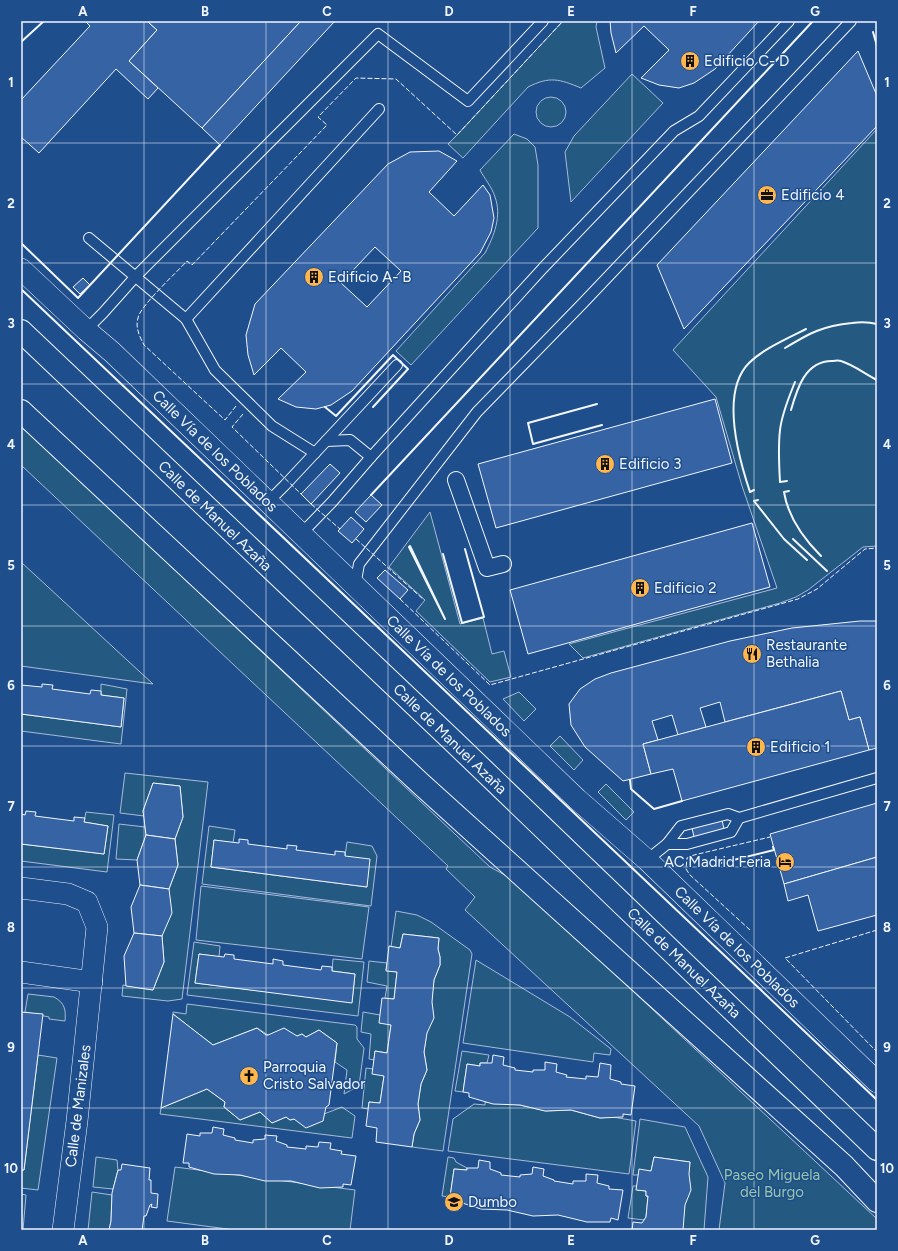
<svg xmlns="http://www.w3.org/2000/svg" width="898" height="1251" viewBox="0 0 898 1251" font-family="Figtree,sans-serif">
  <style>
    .green { fill: #245a82; stroke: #a8bbd7 }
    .building { fill: #3563a3; stroke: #f2f6ff; fill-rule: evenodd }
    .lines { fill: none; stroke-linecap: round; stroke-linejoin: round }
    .service-casing { stroke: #f2f6ff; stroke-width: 12 }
    .pedestrian-casing { stroke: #f2f6ff; stroke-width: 18 }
    .minor-casing { stroke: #f2f6ff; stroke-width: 22 }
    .motorway-casing { stroke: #f2f6ff; stroke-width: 24 }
    .service { stroke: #1f4e8c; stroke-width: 10 }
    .pedestrian { stroke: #1f4e8c; stroke-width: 16 }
    .minor { stroke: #1f4e8c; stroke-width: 21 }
    .motorway { stroke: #1f4e8c; stroke-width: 22 }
    .fence { stroke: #f2f6ff; stroke-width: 1; stroke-dasharray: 5 2; stroke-linecap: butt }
    .wall { stroke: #f2f6ff; stroke-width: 2 }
    .grid { fill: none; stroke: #f2f6ff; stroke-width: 1; stroke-opacity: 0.55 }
    .labels { text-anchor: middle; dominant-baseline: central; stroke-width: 3; stroke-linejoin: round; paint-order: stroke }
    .poi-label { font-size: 15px; fill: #f2f6ff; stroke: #1f4e8c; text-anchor: start }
    .street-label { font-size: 15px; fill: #f2f6ff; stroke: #1f4e8c }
    .park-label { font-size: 15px; fill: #97c8a6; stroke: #1f4e8c }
    .neatline { fill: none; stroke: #f2f6ff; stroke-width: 1.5 }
    .grid-label { font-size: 13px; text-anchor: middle; font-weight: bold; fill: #f2f6ff }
  </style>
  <rect width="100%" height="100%" fill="#1f4e8c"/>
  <g class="green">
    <path d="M563,21H597L596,27L605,68L581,88C559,79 550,76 528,87L463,158L448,144L457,135Z"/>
    <path d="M632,74L663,103L571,202L565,152L574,136Z"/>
    <circle cx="551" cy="112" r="15"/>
    <path d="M877,129V546L863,547L808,590L796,597L780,603L583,658L569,644L777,588L742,486L716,397L673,350Z"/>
    <path d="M514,134L527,139L535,147L538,165V228L411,365L396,351L485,253C494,236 502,216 495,197C492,187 484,178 480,170Z"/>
    <path d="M21,425L490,867L514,880L877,1219V1230H719L725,1183L699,1126L465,910L475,897L446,869L448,866L21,465Z"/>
    <path d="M430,512L460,624L483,618L492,654L504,651L511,677L490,682L416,611L425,600L389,567Z"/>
    <path d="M21,562L153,684L21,666Z"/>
    <path d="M101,684L127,689L121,744L21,731V714L121,727L124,698L101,695Z"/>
    <path d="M519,692L536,709L524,721L503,699Z"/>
    <path d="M560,736L583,760L574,770L550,746Z"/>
    <path d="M125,773L208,782L182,999L168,1001L122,996L123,985L153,990L164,962L162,936L169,889L178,865L175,839L183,817L180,786L153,783L143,811L144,816L120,813Z"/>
    <path d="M606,784L634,812L626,820L598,792Z"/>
    <path d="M86,812L114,815L107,872L21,861V844L104,854L108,826L84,822Z"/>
    <path d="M119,824L145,827L146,835L137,860L116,859Z"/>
    <path d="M209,826L235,830L233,843L214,840L211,867L367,887L345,856L347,842L372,846L377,856L371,906L202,884Z"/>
    <path d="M201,886L369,907L362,959L196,940Z"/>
    <path d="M396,911L417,915L431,922L470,950L472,954L443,1151L412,1147L414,1134L420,1120L418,1104L421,1084L427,1070L424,1052L434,980L440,965V957L438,949L439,938L403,934L400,948L391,947Z"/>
    <path d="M194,942L220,946L219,957L199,954L195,983L352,1002L355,974L332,971L333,959L364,962L358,1016L187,995Z"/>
    <path d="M476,960L570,1017L611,1049L610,1055L594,1053L593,1062L463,1043Z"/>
    <path d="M369,961L387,963L386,970L397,972L394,999L385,998L387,986L367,982Z"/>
    <path d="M28,994L54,997C65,1003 66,1010 65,1021L49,1019V1017L25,1012Z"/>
    <path d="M187,1004L355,1025L357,1027V1039L364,1048L359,1086L344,1094L347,1070L335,1062L337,1043L319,1030L306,1037L302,1034L297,1036L268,1035L257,1028L213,1045L173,1014V1012L186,1014Z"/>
    <path d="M363,1012L380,1015L391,1025L387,1053L375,1051L374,1060L369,1059L371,1034L361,1032Z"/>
    <path d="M462,1051L489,1055L487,1063H480V1066L467,1064L463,1092L455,1091Z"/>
    <path d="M38,1055L57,1058L38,1190L21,1188V1170H24Z"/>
    <path d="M366,1068L373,1069L384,1076L380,1103L369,1102L368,1109L362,1108Z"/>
    <path d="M207,1089L225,1102L224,1107L240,1120L260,1112L272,1123L286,1117L290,1120L324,1114L342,1107L355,1116L352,1138L160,1114L161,1108Z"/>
    <path d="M485,1102L520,1105L546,1111L571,1110L600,1118L613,1117L636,1121L629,1174L448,1151L453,1119L474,1104L485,1105Z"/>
    <path d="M640,1119L685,1127L708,1177L704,1230H683L682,1225L690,1162L654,1157L651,1171L638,1175H633Z"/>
    <path d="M96,1157L117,1160L118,1170L113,1189L93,1187Z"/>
    <path d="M448,1157L454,1158L456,1162L467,1168V1170L454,1169L450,1197L442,1196Z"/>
    <path d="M175,1167L355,1190L350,1230H235L167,1221Z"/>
    <path d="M633,1186H637V1190L646,1191V1196H648L646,1217L644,1220L628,1218Z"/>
    <path d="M92,1192L112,1195L111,1221L109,1230H88Z"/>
    <path d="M21,1194L26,1195L23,1230H21Z"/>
  </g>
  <g class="building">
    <path d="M85,21H147L157,30L129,61L158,88L148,99L116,69L39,153L21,137V100L90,26Z"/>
    <path d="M147,21H301L202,128L129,61L157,30Z"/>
    <path d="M301,21H335L220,145L202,128Z"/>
    <path d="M610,21H759L715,69L694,83L679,88L659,85L641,78L669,50L644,26L616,53L611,33Z"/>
    <path d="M858,51L877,96V126L684,329L657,265Z"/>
    <path d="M439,151L457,161L429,192L454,216L483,185L490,195L494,218L491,232L480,253L352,391L331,405L316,409L296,407L278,399L306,372L281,348L254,375L248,355L246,335L255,304L388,164L410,152ZM375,247L401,271L367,307L341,283Z"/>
    <path d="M83,278L90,285L80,294L73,287Z"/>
    <path d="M715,399L732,463L496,528L478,464Z"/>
    <path d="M330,464L340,473L311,504L301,494Z"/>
    <path d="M371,495L382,505L366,522L355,512Z"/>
    <path d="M351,517L364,529L352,543L338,531Z"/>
    <path d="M752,523L770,587L528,654L510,590Z"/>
    <path d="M385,570L408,590L400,599L377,578Z"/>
    <path d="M860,621H877V748L869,750L860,717L849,720L841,691L725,722L720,702L700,708L706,727L678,735L672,715L652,721L658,740L643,744L651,774L623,781L585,747L571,725L569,704L580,689L595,679L611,673L730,641L792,628Z"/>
    <path d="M42,684L53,685L52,689L90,694L91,690L101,691V695L124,698L121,727L21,714V685L42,687Z"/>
    <path d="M841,691L849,720L860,717L869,750L682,801L673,769L651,774L643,744Z"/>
    <path d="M153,783L180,786L183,817L175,839L146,835L143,811Z"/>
    <path d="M877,803V857L784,884L770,834Z"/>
    <path d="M26,811L36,812L35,816L74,821V817L85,818L84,822L108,826L104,854L21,844V814L25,815Z"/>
    <path d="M722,820L724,829L694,837L692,828Z"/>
    <path d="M146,835L175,839L178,865L169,889L140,885L137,860Z"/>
    <path d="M239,839L248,840V844L287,849V845L297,846L296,850L335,855V851L345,852V856L370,859L367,887L211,867L214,840L239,843Z"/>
    <path d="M877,857V915L818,931L808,895L788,901L784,884Z"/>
    <path d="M140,885L169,889L172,913L162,936L134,933L131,907Z"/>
    <path d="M134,933L162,936L164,962L153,990L126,986L124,956Z"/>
    <path d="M403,934L439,938L438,949L440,957V965L434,980L432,1002L434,1018L427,1033L424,1052L427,1070L421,1084L418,1104L420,1120L414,1134L412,1147L376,1142L377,1128L366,1126L369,1102L380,1103L384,1076L372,1074L375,1051L387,1053L391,1025L379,1023L382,998L394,999L397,972L386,971L389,946L400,948Z"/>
    <path d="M199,954L224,957L225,954L234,955V959L273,964V959L283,961V965L321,970L322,966L332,967V971L355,974L352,1003L195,983Z"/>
    <path d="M21,1012L43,1014L24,1170H21Z"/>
    <path d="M173,1014L213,1045L257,1028L266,1035H268L284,1028L297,1036L302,1034L306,1037L319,1030L337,1043L329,1105L326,1107L323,1121L306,1128L294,1119L290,1120L286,1117L272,1123L260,1112L240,1120L224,1107L225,1102L207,1089L161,1108Z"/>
    <path d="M493,1055L504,1057L503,1065L515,1068V1070L533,1072V1070H545V1062L557,1064L556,1072L567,1075L566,1077L586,1079V1076L598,1077L600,1063L611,1065L610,1079L621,1082V1084L635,1086L631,1115L623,1114V1117L600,1118L571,1110L545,1111L520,1105L493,1104L469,1097V1093L463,1092L467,1064L480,1066V1063H492Z"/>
    <path d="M213,1127L224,1129L223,1135L235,1138V1140L253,1143V1140L265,1139V1135L277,1136L276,1141L287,1145V1147L306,1149V1146L318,1147L319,1142L331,1143L330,1149L342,1151L341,1154L356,1156L351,1185L343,1184V1187L320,1188L291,1181H265L240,1175L214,1174L189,1167V1163H183L187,1134L200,1136V1133H212Z"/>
    <path d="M654,1157L690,1162L689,1174L691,1190L685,1205L683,1230H632L633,1222L642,1223L646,1217L648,1196H646V1191L636,1190L639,1169L651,1171Z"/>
    <path d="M479,1160L490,1162V1169L501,1173V1175L520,1177V1175L532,1174L533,1167L544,1169L543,1176L554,1180V1181L573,1184V1181H586V1174L598,1175L597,1183L609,1186V1189L623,1190L618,1220L611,1218L610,1222H587L558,1215L533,1216L507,1210L481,1209L456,1201L457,1198L450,1197L454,1169L467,1170V1168H478Z"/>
    <path d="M122,1164L150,1168L149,1180H151V1193L158,1194L157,1208L151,1207L152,1204L150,1205L146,1216H144L142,1230H109L111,1221L112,1193L118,1170H121Z"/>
  </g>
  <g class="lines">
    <g class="service-casing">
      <g id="service">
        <path d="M89,238L186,319L215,370L272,426L315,453"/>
        <path d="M186,319L379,109"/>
        <path d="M86,330L103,313L136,276L378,34L468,101L543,21"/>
        <path d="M326,441L350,440L371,457"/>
        <path d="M268,502L285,485L397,365"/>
        <path d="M301,534L332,502L371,457L543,268L674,131L699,116L789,21"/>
        <path d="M355,586L359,564L477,412L583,303L851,21"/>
        <path d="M667,844H687L731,832L739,818"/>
        <path d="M647,860L667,844L681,826L728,814L739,818L877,778"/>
      </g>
    </g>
    <g class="pedestrian-casing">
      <path id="pedestrian" d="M456,480L487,568L503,564"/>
    </g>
    <g class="minor-casing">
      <g id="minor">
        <path d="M21,269L86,330L112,352L577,799L647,860L877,1082"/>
        <path d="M21,888L68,894L87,902L97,927L77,1121L63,1230"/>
        <path d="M21,972L92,982"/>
      </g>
    </g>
    <g class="motorway-casing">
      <g id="motorway">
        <path d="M21,331L452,740L877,1149"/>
        <path d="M21,411L421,784L844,1166L877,1201"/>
      </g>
    </g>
    <use href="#service" class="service"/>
    <use href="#pedestrian" class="pedestrian"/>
    <use href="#minor" class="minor"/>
    <use href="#motorway" class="motorway"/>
    <g class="fence">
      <path d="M236,406L225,420L144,345C140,337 135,328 138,318C140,306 177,272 187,261L192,265L327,125L318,117L356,78L396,79L457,135L563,21"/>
      <path d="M243,414L232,427L301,494"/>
      <path d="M311,504L340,529"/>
      <path d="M356,539L424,600"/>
      <path d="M400,599L490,685L798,599L817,589L865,549L877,548"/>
      <path d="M750,930L690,875L686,869L687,858L694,855L770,837"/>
      <path d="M877,930L785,958L877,1052"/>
    </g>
    <g class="wall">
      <path d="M873,32L877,46"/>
      <path d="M21,42L44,21"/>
      <path d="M21,243L78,298L220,145"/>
      <path d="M21,289L877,1100"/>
      <path d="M785,348C810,333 822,326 852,323C860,322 869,322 877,324"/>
      <path d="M597,404L528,423L533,444L602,425"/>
      <path d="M325,407L336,416L393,355L408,369L373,407"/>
      <path d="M791,410C797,389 805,361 832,361C835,361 838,360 841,361C854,365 865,374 877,380"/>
      <path d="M787,481L780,482C779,465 778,447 780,430C782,413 789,397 795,382"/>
      <path d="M754,490L750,492C739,459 720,392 749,363C763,349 788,338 806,329"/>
      <path d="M789,491L784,492C788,517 804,539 821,556"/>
      <path d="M371,495L813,21"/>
      <path d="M758,500L754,501L784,539L807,560"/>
      <path d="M793,539L827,571"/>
      <path d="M410,546L445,619L409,547Z"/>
      <path d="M443,554L462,623L484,617L465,549"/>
      <path d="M630,780L631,789L654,809L682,801"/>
      <path d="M721,863L774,850L773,847"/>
    </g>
  </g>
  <path class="grid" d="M144,21V1230M266,21V1230M388,21V1230M510,21V1230M632,21V1230M754,21V1230M21,143H877M21,263H877M21,384H877M21,505H877M21,626H877M21,746H877M21,867H877M21,988H877M21,1108H877"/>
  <defs>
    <g id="building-disc" transform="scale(1)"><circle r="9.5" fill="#ffb74d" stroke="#1f4e8c"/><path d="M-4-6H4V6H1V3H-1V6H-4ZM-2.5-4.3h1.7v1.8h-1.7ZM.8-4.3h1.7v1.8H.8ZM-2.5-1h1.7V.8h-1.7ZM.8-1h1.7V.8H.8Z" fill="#111"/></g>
    <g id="office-disc" transform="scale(1)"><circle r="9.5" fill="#ffb74d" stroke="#1f4e8c"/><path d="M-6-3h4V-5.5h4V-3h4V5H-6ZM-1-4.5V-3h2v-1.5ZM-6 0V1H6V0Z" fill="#111"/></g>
    <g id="restaurant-disc" transform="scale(1)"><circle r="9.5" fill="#ffb74d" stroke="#1f4e8c"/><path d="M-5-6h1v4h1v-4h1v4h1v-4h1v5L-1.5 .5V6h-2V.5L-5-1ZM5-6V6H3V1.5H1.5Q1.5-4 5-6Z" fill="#111"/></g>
    <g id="hotel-disc" transform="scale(1)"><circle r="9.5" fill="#ffb74d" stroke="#1f4e8c"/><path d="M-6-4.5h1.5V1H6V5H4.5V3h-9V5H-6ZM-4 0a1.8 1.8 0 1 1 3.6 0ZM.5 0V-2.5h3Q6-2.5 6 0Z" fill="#111"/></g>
    <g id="church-disc" transform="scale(1)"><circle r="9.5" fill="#ffb74d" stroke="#1f4e8c"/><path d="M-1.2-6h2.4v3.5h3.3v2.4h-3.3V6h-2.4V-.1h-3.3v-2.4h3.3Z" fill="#111"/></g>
    <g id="school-disc" transform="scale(1)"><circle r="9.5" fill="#ffb74d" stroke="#1f4e8c"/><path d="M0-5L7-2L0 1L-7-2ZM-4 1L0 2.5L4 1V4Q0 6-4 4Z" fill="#111"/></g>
  </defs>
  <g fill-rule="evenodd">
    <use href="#building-disc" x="690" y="61"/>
    <use href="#office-disc" x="767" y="195"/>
    <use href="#building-disc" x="314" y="277"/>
    <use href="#building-disc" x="605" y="464"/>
    <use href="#building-disc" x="640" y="588"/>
    <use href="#restaurant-disc" x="752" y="654"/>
    <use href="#building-disc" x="756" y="747"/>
    <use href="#hotel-disc" x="785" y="862"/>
    <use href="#church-disc" x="249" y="1076"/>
    <use href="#school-disc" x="454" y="1202"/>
  </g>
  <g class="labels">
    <g class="poi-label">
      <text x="704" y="61">Edificio C- D</text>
      <text x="781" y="195">Edificio 4</text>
      <text x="328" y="277">Edificio A- B</text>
      <text x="619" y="464">Edificio 3</text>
      <text x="654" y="588">Edificio 2</text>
      <text x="766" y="645">Restaurante<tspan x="766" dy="17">Bethalia</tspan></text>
      <text x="770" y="747">Edificio 1</text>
      <text x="771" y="862" text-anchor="end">AC Madrid Feria</text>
      <text x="263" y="1067">Parroquia<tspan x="263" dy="17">Cristo Salvador</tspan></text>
      <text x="468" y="1202">Dumbo</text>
    </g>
    <g class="street-label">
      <text transform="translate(215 451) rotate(44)">Calle Vía de los Poblados</text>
      <text transform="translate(215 516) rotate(44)">Calle de Manuel Azaña</text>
      <text transform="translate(449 676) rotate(44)">Calle Vía de los Poblados</text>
      <text transform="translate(450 739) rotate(44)">Calle de Manuel Azaña</text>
      <text transform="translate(737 947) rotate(44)">Calle Vía de los Poblados</text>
      <text transform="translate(684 963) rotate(44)">Calle de Manuel Azaña</text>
      <text transform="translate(78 1106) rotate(-83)">Calle de Manizales</text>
    </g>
    <g class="park-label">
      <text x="772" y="1175">Paseo Miguela<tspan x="772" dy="17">del Burgo</tspan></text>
    </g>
  </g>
  <rect width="898" height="1251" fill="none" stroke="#1f4e8c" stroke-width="44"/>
  <rect x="22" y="22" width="854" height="1207" class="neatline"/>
  <g class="grid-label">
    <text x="83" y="16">A</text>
    <text x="205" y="16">B</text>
    <text x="327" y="16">C</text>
    <text x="449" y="16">D</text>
    <text x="571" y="16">E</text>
    <text x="693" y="16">F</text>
    <text x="815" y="16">G</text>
    <text x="11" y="87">1</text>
    <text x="887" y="87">1</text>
    <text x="11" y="208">2</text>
    <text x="887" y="208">2</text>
    <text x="11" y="328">3</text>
    <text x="887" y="328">3</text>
    <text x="11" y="449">4</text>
    <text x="887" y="449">4</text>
    <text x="11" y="570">5</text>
    <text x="887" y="570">5</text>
    <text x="11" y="690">6</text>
    <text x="887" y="690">6</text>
    <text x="11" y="811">7</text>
    <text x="887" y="811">7</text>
    <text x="11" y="932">8</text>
    <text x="887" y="932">8</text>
    <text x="11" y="1052">9</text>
    <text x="887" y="1052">9</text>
    <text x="11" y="1173">10</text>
    <text x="887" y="1173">10</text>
    <text x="83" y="1245">A</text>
    <text x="205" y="1245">B</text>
    <text x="327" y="1245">C</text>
    <text x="449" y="1245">D</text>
    <text x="571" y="1245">E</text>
    <text x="693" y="1245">F</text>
    <text x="815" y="1245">G</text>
  </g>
</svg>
